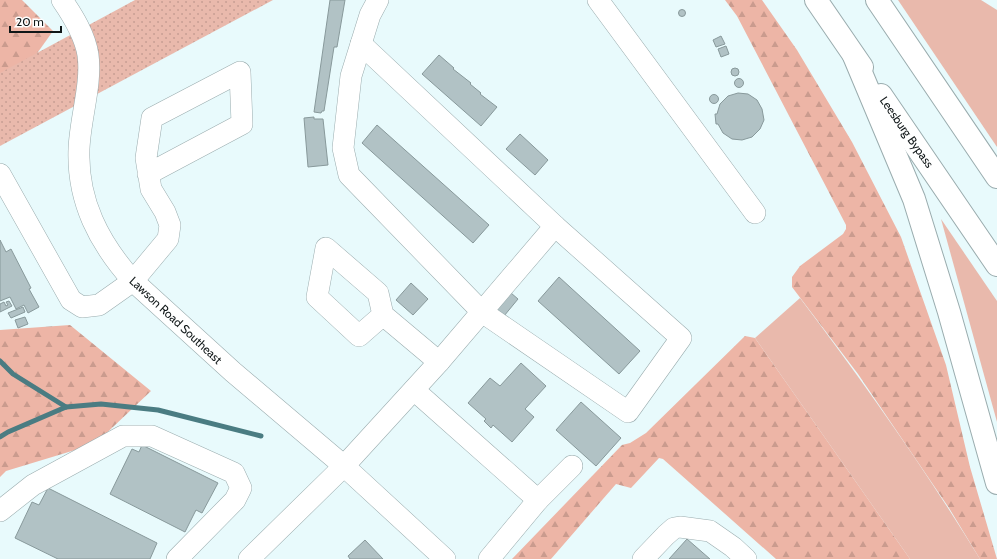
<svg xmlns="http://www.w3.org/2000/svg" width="997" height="559" viewBox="0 0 997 559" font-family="Cabin,sans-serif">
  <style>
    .grass { fill: #e9b9ac }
    .forest { fill: url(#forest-firs) }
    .park { fill: url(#park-dots) }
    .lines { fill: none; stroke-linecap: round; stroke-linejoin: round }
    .stream { stroke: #4a7c82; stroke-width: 5 }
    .building { fill: #b1c2c5; stroke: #88999b }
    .minor-casing { stroke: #9aacae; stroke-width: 22 }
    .highway-casing { stroke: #9aacae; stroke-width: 24 }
    .minor { stroke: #fff; stroke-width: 21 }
    .highway { stroke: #fff; stroke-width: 22 }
    .labels { text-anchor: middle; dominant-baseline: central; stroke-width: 3.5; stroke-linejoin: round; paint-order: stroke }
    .street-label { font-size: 12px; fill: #101718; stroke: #fff }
  </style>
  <defs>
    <pattern id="forest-firs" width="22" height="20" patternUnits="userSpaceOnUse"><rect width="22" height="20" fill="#edb5a6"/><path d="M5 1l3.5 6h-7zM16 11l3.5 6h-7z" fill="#ca9b8e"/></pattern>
    <pattern id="park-dots" width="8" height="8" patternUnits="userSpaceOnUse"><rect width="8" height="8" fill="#e9b9ac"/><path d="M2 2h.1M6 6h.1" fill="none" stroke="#c79e93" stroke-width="1.8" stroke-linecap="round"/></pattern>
  </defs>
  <rect width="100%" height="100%" fill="#e8fafc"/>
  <g class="grass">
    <path d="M898,0H981L997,10V147Z"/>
    <path d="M941,219L997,301V422Z"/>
    <path d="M800,298C864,383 925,469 980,559H910L755,338Z"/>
  </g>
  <g class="forest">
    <path d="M0,0H22L53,31L21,76L0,86Z"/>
    <path d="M725,0H762L797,50L852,142L901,237L946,365L970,467L997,559H980L949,508L858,374L792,287V277L800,266L843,234L846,229V225L737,16Z"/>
    <path d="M70,325L151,391L95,444L6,471L0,477V330Z"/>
    <path d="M745,336L755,338L910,559H776L663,459L659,458L631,488L616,484L551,559H512L622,445L630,443L646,433Z"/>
  </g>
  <path class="park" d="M135,0H273L0,146V73Z"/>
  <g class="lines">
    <g class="stream">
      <path d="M0,361L13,374L66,407"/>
      <path d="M0,437L8,432L66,407L101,404L158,410L261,436"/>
    </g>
  </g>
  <g class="building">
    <path d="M330,0H345L337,47H334L324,111H322L321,113L314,112Z"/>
    <circle cx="682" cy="13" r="3.5"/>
    <path d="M721,36L725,44L716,47L713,40Z"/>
    <path d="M726,46L729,54L721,57L718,49Z"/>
    <path d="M439,55L454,68L453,69L471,83L470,84L481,93L480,94L497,107L481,126L422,74Z"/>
    <circle cx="735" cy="72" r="4"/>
    <circle cx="739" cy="83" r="4.5"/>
    <path d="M738,93L748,94L757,100L762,109L764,120L760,129L752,137L742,140L732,139L723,133L718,124H716L715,114H717L720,104L728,96Z"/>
    <circle cx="714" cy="99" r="4.5"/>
    <path d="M314,117V119H323L328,165L308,167L304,118Z"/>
    <path d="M377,125L489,225L473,243L362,143Z"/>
    <path d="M520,134L548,160L535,175L506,149Z"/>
    <path d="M0,240L6,252L11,249L31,288L29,289L39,307L28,313L24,305L16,309L10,297L0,301Z"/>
    <path d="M559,277L640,351L619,374L538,301Z"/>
    <path d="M411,283L428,299L413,315L396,300Z"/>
    <path d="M504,287L518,299L504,316L489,304Z"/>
    <path d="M9,301L12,306L0,312V304L4,302L6,306L8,305L6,302Z"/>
    <path d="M23,307L25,312L11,318L8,313Z"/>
    <path d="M25,317L28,324L18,328L15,320Z"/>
    <path d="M521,363L546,386L525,409L534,417L512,442L493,425L491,428L484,421L486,419L468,403L490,378L500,386Z"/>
    <path d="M581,402L621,438L596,466L556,430Z"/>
    <path d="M142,445L218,483L202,513L196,510L185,532L110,494L132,449L139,452Z"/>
    <path d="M48,488L157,543L150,559H58L15,538L32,502L39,505Z"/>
    <path d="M687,539L710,559H669Z"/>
    <path d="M365,540L383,559H350L348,556Z"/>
  </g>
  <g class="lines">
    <g class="minor-casing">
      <g id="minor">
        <path d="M62,0C73,16 85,35 88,55C92,84 80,119 79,149C77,201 99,243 133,281L233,372L344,466L445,559"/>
        <path d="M598,0L755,213"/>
        <path d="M361,44L555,226"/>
        <path d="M0,174L71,300L82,307L99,305L133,281L168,239L170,225L165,212L151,189L146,158L152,118L240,72L242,124L148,174"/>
        <path d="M383,315L378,293L326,248L317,297L359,336L383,315L439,362"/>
        <path d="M414,390L538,500L572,466"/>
        <path d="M0,511L33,485L123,436H152L234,473L241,488L235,500L177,559"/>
        <path d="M249,559L344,466L439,362L555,226L681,338L628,412L482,312L349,175L343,148L351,76L370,15L378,0"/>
        <path d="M489,559L538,500"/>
        <path d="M643,559L666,535L674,528L680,527L710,531L733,547L746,559"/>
      </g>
    </g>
    <g class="highway-casing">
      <g id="highway">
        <path d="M816,0L862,67"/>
        <path d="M877,0L997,177"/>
        <path d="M854,56L914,199L949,312L997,483"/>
        <path d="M881,95L997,265"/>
      </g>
    </g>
    <use href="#minor" class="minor"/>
    <use href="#highway" class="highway"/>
  </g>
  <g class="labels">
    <g class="street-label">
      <text transform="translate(907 132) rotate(55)">Leesburg Bypass</text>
      <text transform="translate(176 320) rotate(43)">Lawson Road Southeast</text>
    </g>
  </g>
  <path d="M10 26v6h51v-6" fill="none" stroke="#101718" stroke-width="2"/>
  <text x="16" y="26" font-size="12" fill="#101718" stroke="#ffffff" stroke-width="3" paint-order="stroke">20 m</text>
</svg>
